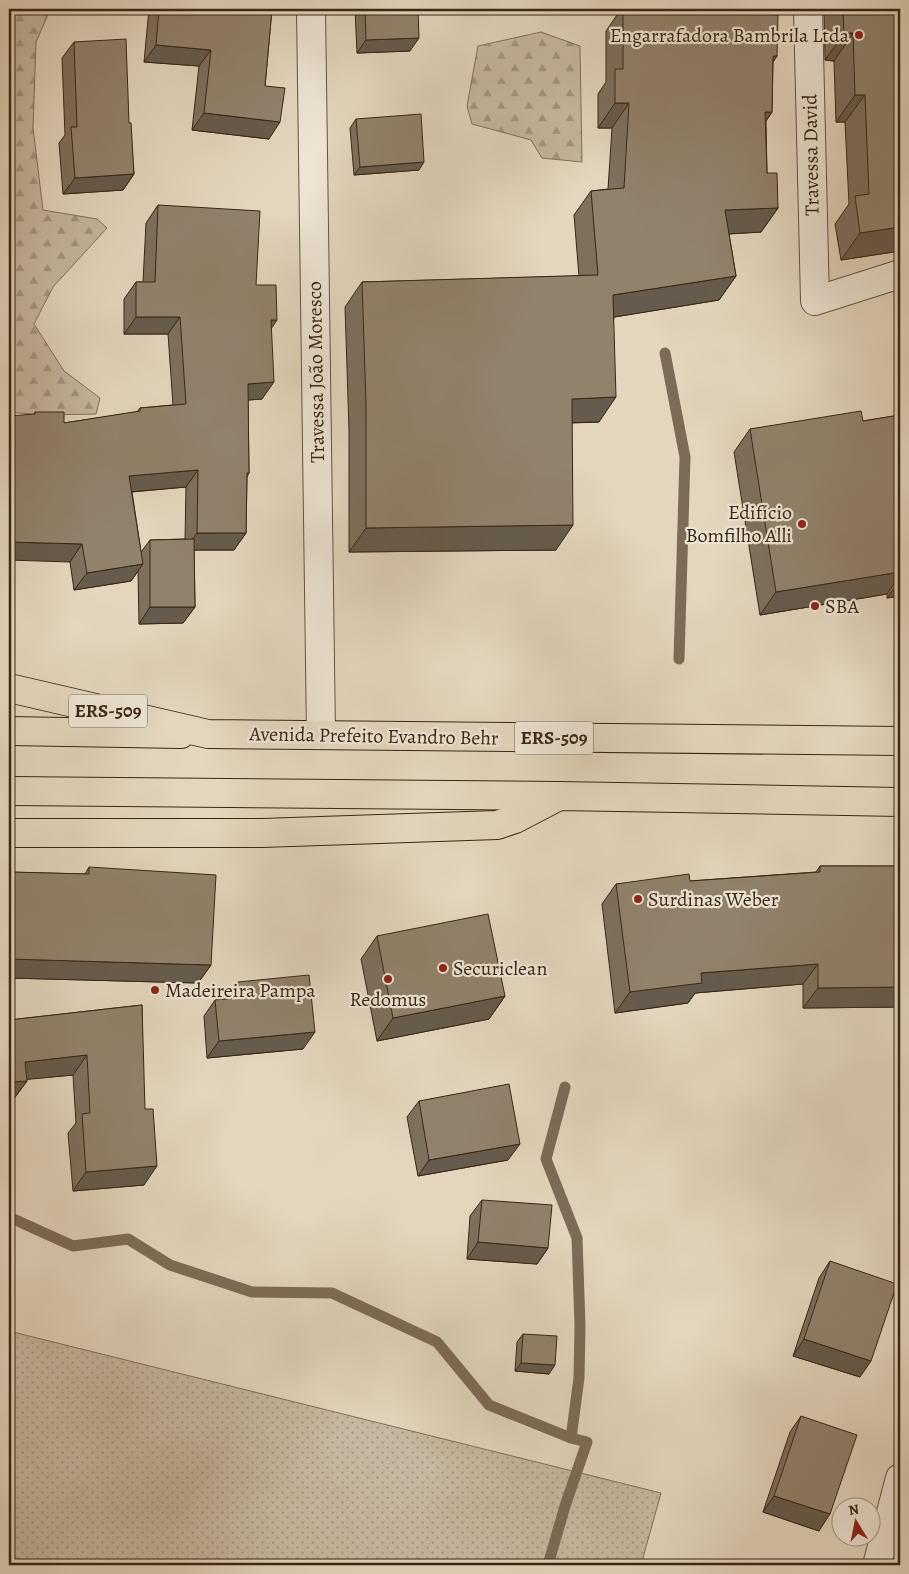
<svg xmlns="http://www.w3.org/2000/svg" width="909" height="1574" viewBox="0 0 909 1574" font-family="Alegreya,serif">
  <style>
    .forest { fill: url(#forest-firs); stroke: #7f705a }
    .park { fill: url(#park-dots); stroke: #7f705a }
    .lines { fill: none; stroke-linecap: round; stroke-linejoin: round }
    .stream { stroke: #7c6c57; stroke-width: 11 }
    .minor-casing { stroke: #63533e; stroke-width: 30 }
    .major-casing { stroke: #382714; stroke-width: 30 }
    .highway-casing { stroke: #382714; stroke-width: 30 }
    .minor { stroke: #ede4d4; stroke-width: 28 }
    .major { stroke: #e3d6bd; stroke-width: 28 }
    .highway { stroke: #e3d6bd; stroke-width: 28 }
    .wall { fill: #7d705d; stroke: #382714; fill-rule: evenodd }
    .shaded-wall { fill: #665b4c; stroke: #382714 }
    .building { fill: #91826c; stroke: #382714 }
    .poi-dot { fill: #8f2418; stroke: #ede4d4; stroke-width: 2 }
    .labels { text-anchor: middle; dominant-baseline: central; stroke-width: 4.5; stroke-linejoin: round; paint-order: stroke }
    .shield { fill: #ede4d4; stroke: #6e604e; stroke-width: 1 }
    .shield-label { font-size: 19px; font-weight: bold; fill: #382714 }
    .poi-label { font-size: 20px; fill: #382714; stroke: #ede4d4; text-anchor: start }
    .street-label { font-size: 20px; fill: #382714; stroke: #ede4d4 }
  </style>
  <defs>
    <pattern id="forest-firs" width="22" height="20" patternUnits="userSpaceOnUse" patternTransform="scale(1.25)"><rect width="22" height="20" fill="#c6b8a0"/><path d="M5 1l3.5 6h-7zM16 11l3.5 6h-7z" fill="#a29681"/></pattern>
    <pattern id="park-dots" width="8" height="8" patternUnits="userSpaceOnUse" patternTransform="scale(1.25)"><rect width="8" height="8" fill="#c6b8a0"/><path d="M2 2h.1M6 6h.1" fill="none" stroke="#a29681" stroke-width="1.8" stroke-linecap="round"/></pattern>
  </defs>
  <rect width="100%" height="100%" fill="#e3d6bd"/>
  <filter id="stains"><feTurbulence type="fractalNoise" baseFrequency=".004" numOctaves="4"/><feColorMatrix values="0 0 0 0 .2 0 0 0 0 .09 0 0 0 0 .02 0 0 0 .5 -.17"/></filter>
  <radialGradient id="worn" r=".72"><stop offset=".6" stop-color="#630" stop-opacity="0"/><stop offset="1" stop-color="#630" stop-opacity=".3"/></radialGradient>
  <g class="forest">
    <path d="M9,9H47V17L36,42L33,128L43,210L97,219L107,228L53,287L34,324L64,371L100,398L96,414L44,415L9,412Z"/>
    <path d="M541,32L580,46L582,162L542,158L531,140L472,124L467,106L478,46Z"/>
  </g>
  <path class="park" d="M9,1331L661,1493L641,1565H9Z"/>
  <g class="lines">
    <g class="stream">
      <path d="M665,353L685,457L679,659"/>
      <path d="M565,1087L546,1159L577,1238L580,1326L579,1378L571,1438"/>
      <path d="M9,1217L73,1246L128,1239L170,1265L252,1292L332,1293L437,1342L489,1405L571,1438L587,1442L565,1506L548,1565"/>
    </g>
    <g class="minor-casing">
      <g id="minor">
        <path d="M311,9L321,735"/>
        <path d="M808,9L815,301L900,274"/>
        <path d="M877,1565L900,1478"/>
      </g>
    </g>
    <g class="major-casing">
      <g id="major">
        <path d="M9,731L181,734"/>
        <path d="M9,791L559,796"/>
      </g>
    </g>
    <g class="highway-casing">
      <g id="highway">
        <path d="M9,688L208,734L900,741"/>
        <path d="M9,833H262L497,825L515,819L559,796L900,802"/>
      </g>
    </g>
    <use href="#minor" class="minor"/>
    <use href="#major" class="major"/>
    <use href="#highway" class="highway"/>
  </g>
  <g class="wall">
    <path d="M149,9H272L265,86L269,139L192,130L199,66L144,62Z"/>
    <path d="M355,9H418L410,51L357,53Z"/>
    <path d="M621,9H760V14L777,56L773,62L772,112L766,121L767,173L778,208L761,232L729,234L736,276L719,300L614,317L599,422L572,423L556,550L349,552V430L345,307L362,282L579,276L574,215L591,191L608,189L612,128H598V94L606,82V31Z"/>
    <path d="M824,9H900V251L841,260L835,224L849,204L845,122H836L834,61L825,60Z"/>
    <path d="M74,42L129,123L134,174L123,190L63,194L59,143L65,135L62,58Z"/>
    <path d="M356,119L419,170L354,175L350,128Z"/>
    <path d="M158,205L256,285L271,329L262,399L248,400L249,473L247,477L246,533L234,550H194L195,607L183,623L139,624L138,571L131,581L74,590L70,562L34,414L35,412L64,423L137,412L140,408L173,405L168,334H124V299L136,282H143L146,223ZM186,487L185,539L150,540L141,552L132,492Z"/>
    <path d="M900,415V596L887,598V594L760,615L734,452L750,429L863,421Z"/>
    <path d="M820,866H900V1007L803,1008V984L695,993L688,1003L615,1013L602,904L616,884L690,881L816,872Z"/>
    <path d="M89,867L211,965L198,983L9,978V872L85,874Z"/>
    <path d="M377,936L505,996L489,1019L377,1041L361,959Z"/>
    <path d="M238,982L303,1049L207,1058L204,1016L215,1000L226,999Z"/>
    <path d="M142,1005L144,1185L73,1191L68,1133L76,1123L73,1075L26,1079L27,1081L13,1100L9,1020Z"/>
    <path d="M419,1101L508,1160L418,1176L407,1117Z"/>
    <path d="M482,1200L548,1248L537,1264L467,1259L470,1216Z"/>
    <path d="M830,1261L860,1377L793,1356L819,1278Z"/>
    <path d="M523,1334L549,1374L515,1371L517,1342Z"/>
    <path d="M801,1416L819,1531L763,1512L790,1432Z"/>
  </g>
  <g class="shaded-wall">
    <path d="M844,33H853L834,61L825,60Z"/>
    <path d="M419,38L410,51L357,53L366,40Z"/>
    <path d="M156,45L211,50L199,66L144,62Z"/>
    <path d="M773,56H777L760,80Z"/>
    <path d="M855,95H865L845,122H836Z"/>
    <path d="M615,103H629L612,128H598Z"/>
    <path d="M765,112H772L755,137Z"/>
    <path d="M204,113L280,122L269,139L192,130Z"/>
    <path d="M424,162L419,170L354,175L360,167Z"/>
    <path d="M134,174L123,190L63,194L75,178Z"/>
    <path d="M778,208L761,232L708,235L725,210Z"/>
    <path d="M900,227V251L841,260L860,233Z"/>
    <path d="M736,276L719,300L596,320L613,295Z"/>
    <path d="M136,317H180L168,334H124Z"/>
    <path d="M271,320H277L265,338Z"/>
    <path d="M274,382L262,399L235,401L248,384Z"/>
    <path d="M616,397L599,422L555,423L572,399Z"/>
    <path d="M198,470L186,487L117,493L129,476Z"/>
    <path d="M573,525L556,550L349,552L366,528Z"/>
    <path d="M197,533H246L234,550H185Z"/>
    <path d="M9,542L82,544L70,562L9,560Z"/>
    <path d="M143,564L131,581L74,590L87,573Z"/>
    <path d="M900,572V575L887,594L760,615L776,592Z"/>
    <path d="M900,580V596L887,598Z"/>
    <path d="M150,607H195L183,623L139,624Z"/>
    <path d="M9,959L211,965L198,983L9,978Z"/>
    <path d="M818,964L803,984L695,993L688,1003L615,1013L630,992L701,973Z"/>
    <path d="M900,987V1007L803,1008L818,988Z"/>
    <path d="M505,996L489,1019L377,1041L393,1018Z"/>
    <path d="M315,1032L303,1049L207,1058L219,1041Z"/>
    <path d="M87,1055L73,1075L11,1081L25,1062Z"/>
    <path d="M27,1081L13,1100H9V1082Z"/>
    <path d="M520,1144L508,1160L418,1176L429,1160Z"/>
    <path d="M157,1166L144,1185L73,1191L86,1172Z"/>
    <path d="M478,1242L548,1248L537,1264L467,1259Z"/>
    <path d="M804,1339L871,1361L860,1377L793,1356Z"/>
    <path d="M521,1363L555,1365L549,1374L515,1371Z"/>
    <path d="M774,1496L830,1514L819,1531L763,1512Z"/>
  </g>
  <g class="building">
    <path d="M159,9H272L265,86L285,88L280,122L204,113L211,50L156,45Z"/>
    <path d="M365,9H418L419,38L366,40Z"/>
    <path d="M623,9H760V14L778,15L777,56H773L772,112H765L767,173H777L778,208L725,210L736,276L613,295L616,397L572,399L573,525L366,528V405L362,282L598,275L591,191L624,188L629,103H615V69H623Z"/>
    <path d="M843,9H900V227L860,233L855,196L869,194L865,95H855L853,33H844Z"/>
    <path d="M126,39L129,123H131L134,174L75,178L71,127H77L74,42Z"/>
    <path d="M421,114L424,162L360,167L356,119Z"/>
    <path d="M158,205L260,211L256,285H276L277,320H271L274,382L248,384L249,473H247L246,533H197L198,470L129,476L143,564L87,573L82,544L9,542V416L35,414V412H64V423L140,411V408L186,404L180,317H136V282H155Z"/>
    <path d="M861,411L863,421L900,415V572L776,592L750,429Z"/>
    <path d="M194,539L195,607H150V540Z"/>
    <path d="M820,866H900V987L818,988V964L701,973L702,983L630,992L616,884L689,874L690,881L820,872Z"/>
    <path d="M89,867L216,875L211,965L9,959V872L89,874Z"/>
    <path d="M488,914L505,996L393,1018L377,936Z"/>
    <path d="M309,975L315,1032L219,1041L215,1000L238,998V982Z"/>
    <path d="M142,1005L145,1109H153L157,1166L86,1172L82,1114L90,1113L87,1055L25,1062L27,1081L9,1082V1020Z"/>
    <path d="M509,1084L520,1144L429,1160L419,1101Z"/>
    <path d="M482,1200L552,1205L548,1248L478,1242Z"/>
    <path d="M830,1261L897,1284L871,1361L804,1339Z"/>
    <path d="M523,1334L557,1336L555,1365L521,1363Z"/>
    <path d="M801,1416L857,1435L830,1514L774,1496Z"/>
  </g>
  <g class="poi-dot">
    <circle cx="859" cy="35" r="5"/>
    <circle cx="802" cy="524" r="5"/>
    <circle cx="815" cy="606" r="5"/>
    <circle cx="638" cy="899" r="5"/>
    <circle cx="443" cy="968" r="5"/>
    <circle cx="388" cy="979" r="5"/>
    <circle cx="155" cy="990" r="5"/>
  </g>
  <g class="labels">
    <g class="shield">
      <rect x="69" y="694.5" width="78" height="33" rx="4"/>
      <rect x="515" y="721.5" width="78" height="33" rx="4"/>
    </g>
    <g class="shield-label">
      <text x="108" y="711">ERS-509</text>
      <text x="554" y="738">ERS-509</text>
    </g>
    <g class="poi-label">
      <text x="849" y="35" text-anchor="end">Engarrafadora Bambrila Ltda</text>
      <text x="792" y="512" text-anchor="end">Edifício<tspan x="792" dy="23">Bomfilho Alli</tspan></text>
      <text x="825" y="606">SBA</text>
      <text x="648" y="899">Surdinas Weber</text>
      <text x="453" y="968">Securiclean</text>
      <text x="165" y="990">Madeireira Pampa</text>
      <text x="388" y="999" text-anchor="middle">Redomus</text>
    </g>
    <g class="street-label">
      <text transform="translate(811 155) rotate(-91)">Travessa David</text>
      <text transform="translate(316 372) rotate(-91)">Travessa João Moresco</text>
      <text transform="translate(374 736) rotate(1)">Avenida Prefeito Evandro Behr</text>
    </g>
  </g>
  <rect width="909" height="1574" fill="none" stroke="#e3d6bd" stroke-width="30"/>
  <rect x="10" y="10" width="889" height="1554" fill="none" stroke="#382714" stroke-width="2.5"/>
  <rect x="15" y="15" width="879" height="1544" fill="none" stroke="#382714"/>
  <g transform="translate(856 1522) rotate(350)"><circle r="24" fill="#ede4d4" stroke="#a59887"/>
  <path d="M0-4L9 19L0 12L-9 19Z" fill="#8f2418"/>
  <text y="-8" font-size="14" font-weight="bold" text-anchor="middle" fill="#382714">N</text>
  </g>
  <rect width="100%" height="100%" filter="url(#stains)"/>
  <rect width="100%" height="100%" fill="url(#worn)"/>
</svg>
